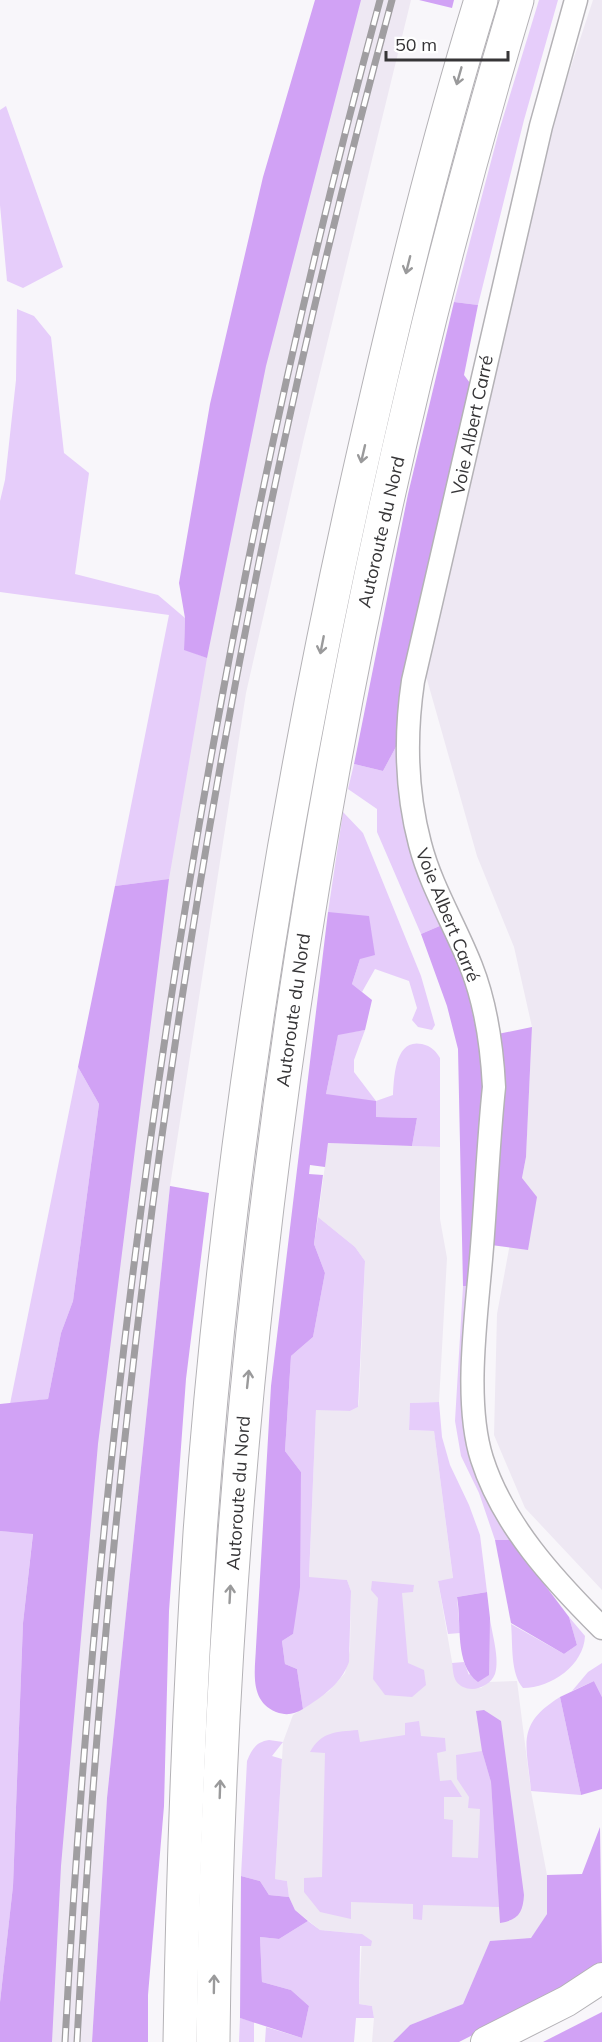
<svg xmlns="http://www.w3.org/2000/svg" width="602" height="2042" viewBox="0 0 602 2042" font-family="Mulish,sans-serif">
  <style>
    .built { fill: #eee8f3 }
    .green { fill: #e6cdfa }
    .forest { fill: #d1a2f5 }
    .lines { fill: none; stroke-linecap: round; stroke-linejoin: round }
    .minor-casing { stroke: #b4b2b6; stroke-width: 25 }
    .major-casing { stroke: #b4b2b6; stroke-width: 32 }
    .highway-casing { stroke: #b4b2b6; stroke-width: 35 }
    .minor { stroke: #fff; stroke-width: 22 }
    .major { stroke: #fff; stroke-width: 30 }
    .highway { stroke: #fff; stroke-width: 33 }
    .rail-casing { stroke: #a09ea1; stroke-width: 7 }
    .rail { stroke: #fff; stroke-width: 4.5; stroke-dasharray: 14; stroke-linecap: butt }
    .oneway { stroke: #9a9a9b }
    .labels { text-anchor: middle; dominant-baseline: central; stroke-width: 4.5; stroke-linejoin: round; paint-order: stroke }
    .street-label { font-size: 18px; fill: #363537; stroke: #fff }
  </style>
  <rect width="100%" height="100%" fill="#f8f6fa"/>
  <g class="built">
    <path d="M344,0H411L304,438L246,693L170,1186L107,1798L92,2042H28L125,1013Z"/>
    <path d="M593,0H602V1590L525,1508L494,1435L497,1314L526,1157L532,1027L514,947L477,856L426,676L553,121Z"/>
    <path d="M328,1143L440,1147V1219L447,1258L439,1402L410,1403L409,1430L434,1431L453,1579L438,1581L455,1679L481,1688L489,1682L517,1681L531,1791L547,1875V1914L531,1939L490,1942L463,2004L410,2025L393,2042H372L374,2018L372,2006L359,2004L362,1934L320,1930L295,1910L289,1897L287,1881L275,1879L283,1742L293,1715L329,1691L345,1673L350,1650L351,1591L347,1580L309,1578L316,1409L350,1411L358,1407L359,1402L365,1261L355,1247L318,1217Z"/>
  </g>
  <g class="green">
    <path d="M539,0H558L524,120L478,305L454,302L499,131Z"/>
    <path d="M6,106L63,267L23,288L7,281L0,205V110Z"/>
    <path d="M17,309L34,316L51,337L64,453L89,473L75,574L158,595L185,618L184,649L207,658L169,879L115,886L169,615L0,592V501L5,480L16,380Z"/>
    <path d="M398,743L408,833L421,884L442,925L421,934L377,832V809L348,789L354,764L383,771Z"/>
    <path d="M343,812L363,833L421,976L435,1025L432,1030L418,1027L412,1020L417,1008L409,981L375,969L362,992L352,984L360,959L328,912Z"/>
    <path d="M365,1030L354,1060V1072L376,1101L393,1095C394,1077 395,1038 422,1044C431,1046 436,1051 440,1058V1147L412,1146L417,1118L375,1117L326,1094L338,1034Z"/>
    <path d="M78,1067L99,1104L73,1301L61,1333L48,1399L10,1404Z"/>
    <path d="M318,1217L355,1247L365,1261L358,1407L350,1411L316,1410L309,1577L347,1580L351,1591L349,1662C341,1684 322,1697 303,1709L297,1669L285,1664L282,1641L293,1634L301,1472L285,1451L291,1356L313,1337L325,1273L314,1244Z"/>
    <path d="M463,1286H471L466,1395L511,1540H495L479,1493L461,1456L455,1421Z"/>
    <path d="M439,1402L442,1437L450,1465L469,1505L480,1535L487,1592L457,1597L460,1633L448,1634L438,1581L453,1578L434,1431L409,1430L410,1403Z"/>
    <path d="M0,1531L33,1533L23,1623L13,1886L0,2002Z"/>
    <path d="M372,1581L414,1585L413,1592L402,1593L408,1663L424,1670L426,1685L412,1697L385,1695L373,1679L378,1598L371,1590Z"/>
    <path d="M569,1617L585,1636C584,1665 551,1688 523,1688C510,1673 513,1644 511,1624L564,1654L577,1645Z"/>
    <path d="M490,1619C492,1634 500,1659 495,1674C489,1689 466,1695 456,1681C453,1676 453,1669 452,1663L464,1662L469,1675L488,1638Z"/>
    <path d="M602,1663V1697L594,1681L572,1691L588,1672Z"/>
    <path d="M560,1697L581,1795L531,1791C527,1744 515,1725 560,1697Z"/>
    <path d="M419,1721L421,1736L445,1738L446,1751L437,1753L440,1781L451,1780L462,1797H444V1819L453,1820L452,1857L478,1858L480,1809L468,1808L469,1797L457,1779L456,1755L482,1751L491,1782L499,1907L423,1905L422,1920L413,1919V1904L351,1902V1919L320,1912L304,1892V1878L322,1877L325,1753L310,1752C322,1731 336,1732 358,1730L360,1742L405,1735V1723Z"/>
    <path d="M269,1740L283,1742L272,1756L282,1759L275,1879L287,1881L289,1897L269,1895L260,1881L241,1876L247,1761C252,1749 256,1742 269,1740Z"/>
    <path d="M308,1921L320,1930L362,1934L372,1941L371,1946H360L359,2004L372,2006L374,2018H356L354,2042H265L266,2027L302,2038L309,2006L291,1990L262,1982L260,1937L279,1939Z"/>
    <path d="M240,2018L254,2022V2042H239Z"/>
  </g>
  <g class="forest">
    <path d="M315,0H361L266,366L207,658L184,650L185,618L179,583L210,404L263,177Z"/>
    <path d="M419,0H454L452,8Z"/>
    <path d="M454,302L478,305L464,375L473,387L400,688L398,743L383,771L354,764L408,494Z"/>
    <path d="M169,879L98,1444L61,1866L52,2042H0V2002L13,1886L23,1623L33,1534L0,1531V1404L48,1399L61,1333L73,1301L99,1104L78,1067L115,886Z"/>
    <path d="M328,912L369,916L375,955L360,959L352,984L372,1000L365,1030L338,1035L326,1094L376,1101V1117L417,1118L412,1146L328,1143L325,1167L310,1165L309,1174L323,1175L314,1244L325,1273L313,1337L291,1356L285,1451L301,1472L300,1587L293,1634L282,1641L285,1664L297,1669L303,1709C294,1714 287,1716 276,1712C249,1701 255,1671 256,1647L271,1386Z"/>
    <path d="M442,925L465,979L478,1038L532,1027L526,1157L522,1178L537,1197L528,1250L476,1243L471,1286H463L458,1049L447,1006L421,934Z"/>
    <path d="M170,1186L209,1193L186,1379L169,1611L164,1806L148,1995V2042H92L107,1798Z"/>
    <path d="M495,1540H511L569,1617L577,1645L564,1654L511,1623Z"/>
    <path d="M487,1592L490,1618L489,1675L478,1682C454,1664 462,1624 457,1597Z"/>
    <path d="M594,1681L602,1697V1789L581,1795L560,1697Z"/>
    <path d="M484,1710L501,1721L524,1895C523,1913 518,1920 500,1923L491,1782L482,1751L476,1711Z"/>
    <path d="M600,1827L602,1964L559,1991L459,2042H393L410,2025L463,2004L490,1941L531,1938L547,1914V1875L582,1874Z"/>
    <path d="M241,1876L260,1881L269,1895L289,1897L295,1910L308,1921L279,1939L260,1937L262,1982L291,1990L309,2006L302,2038L240,2018Z"/>
    <path d="M602,2012V2042H543Z"/>
  </g>
  <g class="lines">
    <g class="minor-casing">
      <path id="minor" d="M576,0L541,126L413,681C405,735 406,791 420,844C431,887 455,925 471,966C486,1004 492,1047 494,1087C488,1144 486,1202 481,1259C476,1318 464,1403 482,1459C503,1525 554,1580 602,1628"/>
    </g>
    <g class="major-casing">
      <path id="major" d="M486,2042L567,2001L602,1978"/>
    </g>
    <g class="highway-casing">
      <g id="highway">
        <path d="M180,2042C183,1872 189,1702 200,1533C226,1166 284,801 366,443C400,294 436,146 481,0"/>
        <path d="M213,2042C220,1351 319,662 517,0"/>
      </g>
    </g>
    <use href="#minor" class="minor"/>
    <use href="#major" class="major"/>
    <use href="#highway" class="highway"/>
    <g class="rail-casing">
      <g id="rail">
        <path d="M65,2042C102,1353 200,666 380,0"/>
        <path d="M77,2042C113,1353 210,666 392,0"/>
      </g>
    </g>
    <use href="#rail" class="rail"/>
  </g>
  <defs><path id="oneway-shaft" d="M-6 0H5M1.5-3L5.5 0L1.5 3" fill="none" stroke-width="1.6" stroke-linecap="round" stroke-linejoin="round" transform="scale(1.5)"/></defs>
  <g class="oneway">
    <use href="#oneway-shaft" transform="translate(459 76) rotate(106)"/>
    <use href="#oneway-shaft" transform="translate(408 265) rotate(104)"/>
    <use href="#oneway-shaft" transform="translate(363 454) rotate(103)"/>
    <use href="#oneway-shaft" transform="translate(322 645) rotate(101)"/>
    <use href="#oneway-shaft" transform="translate(248 1379) rotate(-84)"/>
    <use href="#oneway-shaft" transform="translate(230 1594) rotate(-87)"/>
    <use href="#oneway-shaft" transform="translate(220 1789) rotate(-88)"/>
    <use href="#oneway-shaft" transform="translate(214 1984) rotate(-89)"/>
  </g>
  <g class="labels">
    <g class="street-label">
      <text transform="translate(472 425) rotate(-78)">Voie Albert Carré</text>
      <text transform="translate(381 532) rotate(-77)">Autoroute du Nord</text>
      <text transform="translate(448 915) rotate(68)">Voie Albert Carré</text>
      <text transform="translate(293 1010) rotate(-82)">Autoroute du Nord</text>
      <text transform="translate(238 1493) rotate(-86)">Autoroute du Nord</text>
    </g>
  </g>
  <path d="M386 51v9h122v-9" fill="none" stroke="#363537" stroke-width="3"/>
  <text x="395" y="51" font-size="18" fill="#363537" stroke="#ffffff" stroke-width="4.5" paint-order="stroke">50 m</text>
</svg>
